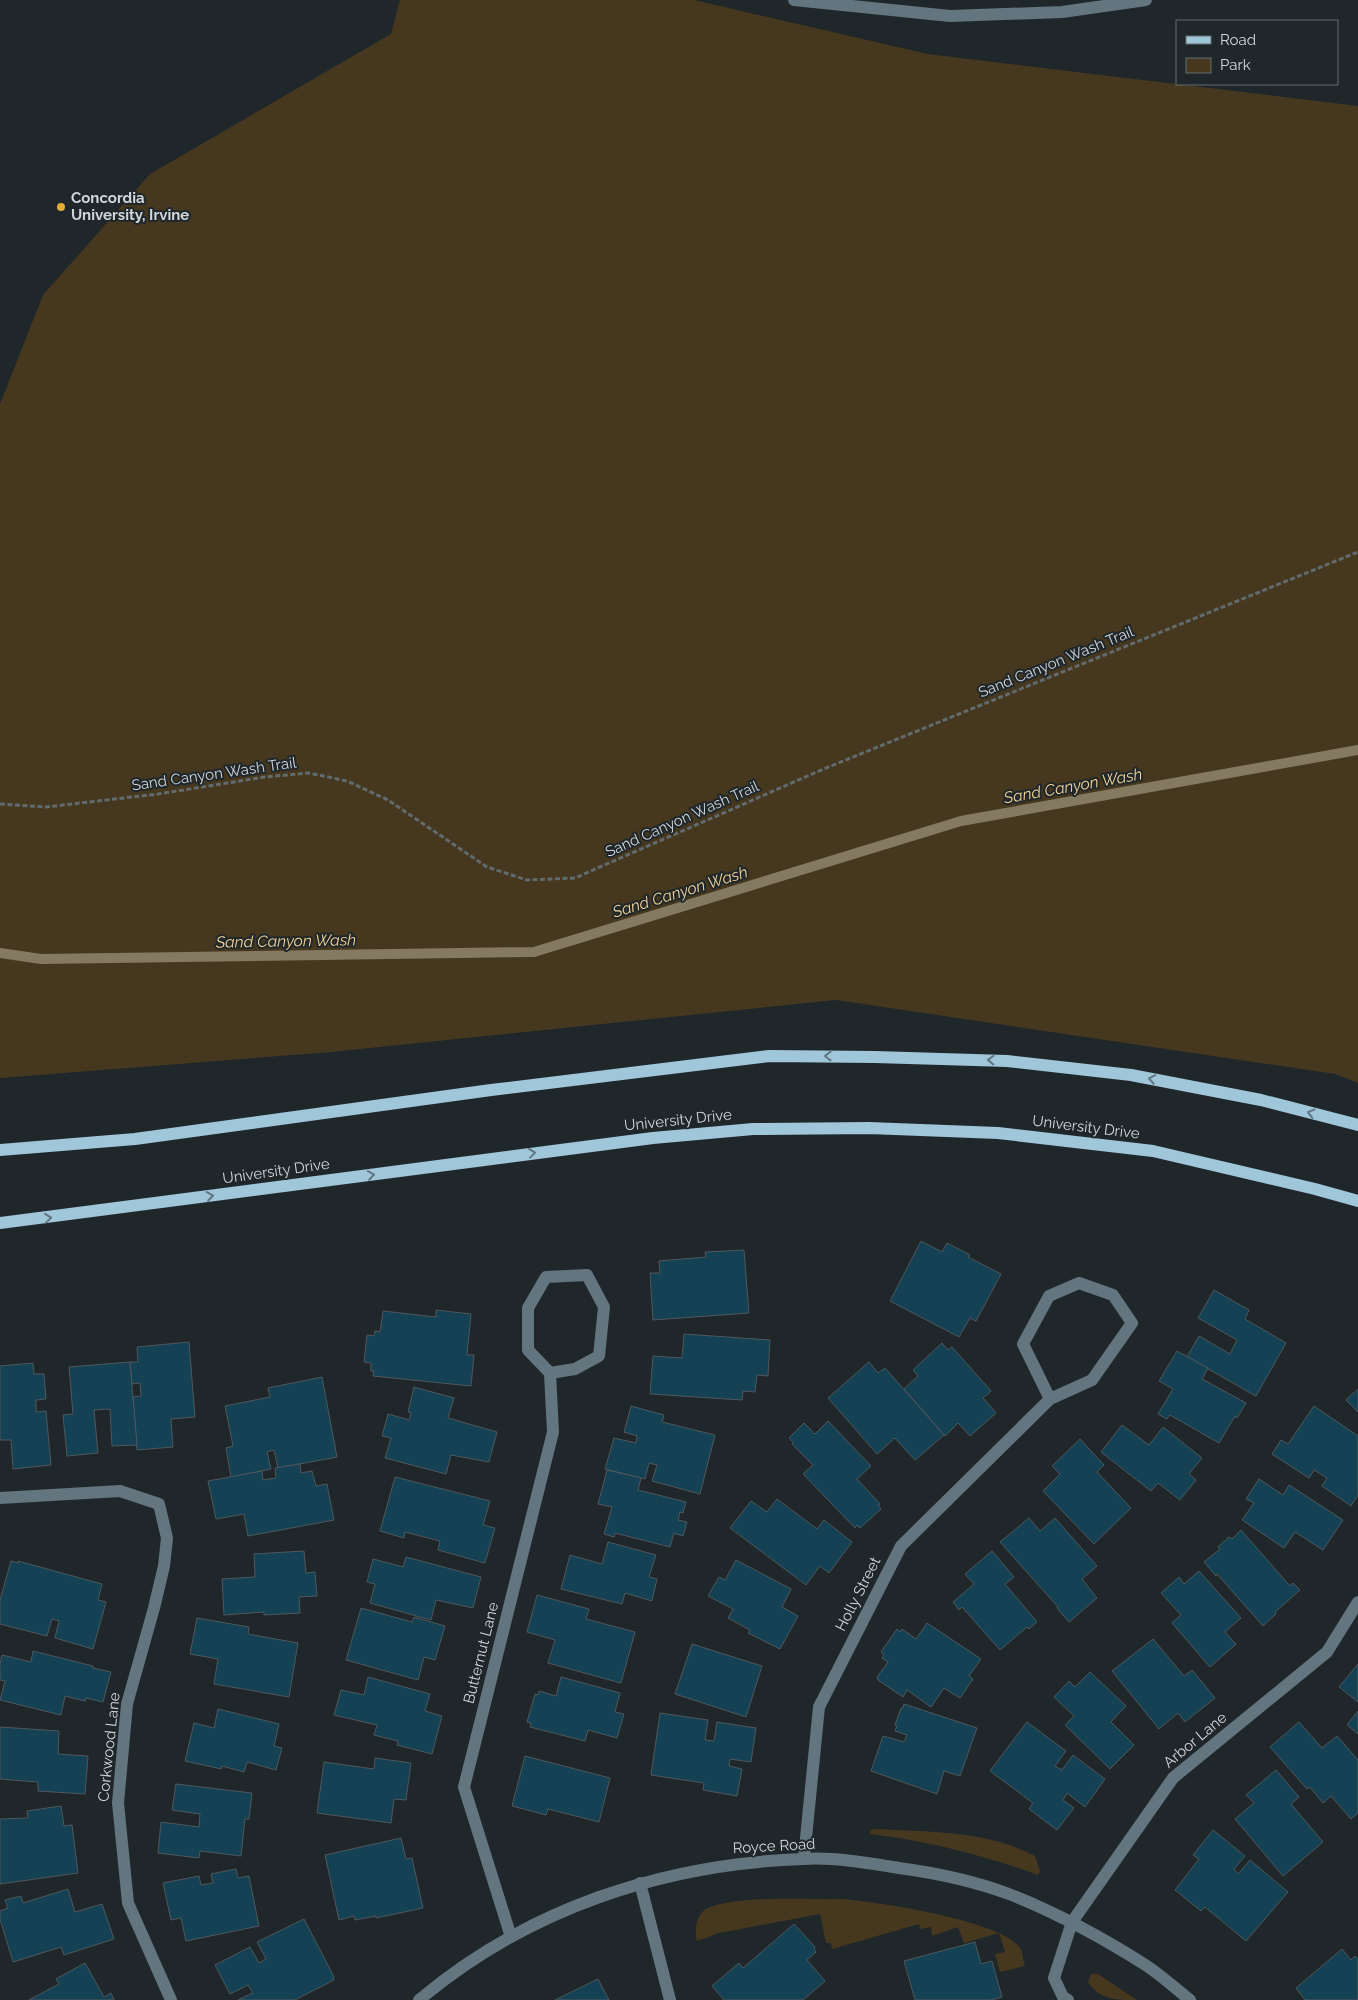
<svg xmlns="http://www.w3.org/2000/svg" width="1358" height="2000" viewBox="0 0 1358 2000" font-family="Raleway,sans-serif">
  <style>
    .green { fill: #45381e }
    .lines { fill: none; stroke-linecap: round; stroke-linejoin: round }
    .stream { stroke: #847961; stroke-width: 10 }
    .building { fill: #154154; stroke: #4f585c }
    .path { stroke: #636a6e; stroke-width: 3; stroke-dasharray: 5 2.5; stroke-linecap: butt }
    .minor { stroke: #63757f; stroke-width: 12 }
    .major { stroke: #a0c6da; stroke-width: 12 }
    .oneway { stroke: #607682 }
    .poi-dot { fill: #e3ae35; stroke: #1f272b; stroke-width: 2 }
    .labels { text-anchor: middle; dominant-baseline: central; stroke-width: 4; stroke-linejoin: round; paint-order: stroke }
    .poi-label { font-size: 15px; font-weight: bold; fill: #d0d5d8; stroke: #1f272b; text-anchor: start }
    .street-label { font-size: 15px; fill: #d0d5d8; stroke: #1f272b }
    .water-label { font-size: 16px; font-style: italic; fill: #f2d193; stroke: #1f272b }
  </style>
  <rect width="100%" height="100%" fill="#1f272b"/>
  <g class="green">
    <path d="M400,0H694L928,54L1358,106V1083L1335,1074L836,1000L331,1052L0,1078V404L43,295L150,174L391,34Z"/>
    <path d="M874,1829C928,1832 986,1830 1035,1856L1040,1871L1038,1875C983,1855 928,1841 870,1834V1831Z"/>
    <path d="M843,1899C877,1902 1001,1920 1020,1948C1023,1952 1023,1961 1025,1966L1000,1972L995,1954L1005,1952L999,1933L964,1943L958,1927L932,1936L931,1927L920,1929L919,1924L832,1949L831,1943H826L820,1914L719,1933L697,1941C694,1930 696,1913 708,1908C737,1895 809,1900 843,1899Z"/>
    <path d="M1091,1974H1098L1137,2000C1115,2000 1100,2000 1088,1982Z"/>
  </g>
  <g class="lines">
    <path class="stream" d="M0,953L41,959L534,952L961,821L1358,750"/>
  </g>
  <g class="building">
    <path d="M921,1241L942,1252L947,1243L970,1255L968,1257L1001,1274L976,1321L970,1318L959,1337L890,1301Z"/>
    <path d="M744,1250L749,1313L653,1320L650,1273H660L659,1261L706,1257L705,1252Z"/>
    <path d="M1214,1290L1249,1310L1245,1319L1286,1343L1256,1396L1187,1357L1199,1336L1230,1354L1237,1340L1198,1318Z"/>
    <path d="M436,1310L471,1314L467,1355H474L471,1386L373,1376L374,1371H371V1363L364,1362L367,1335L374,1336L375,1331L380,1332L383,1311L436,1317Z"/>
    <path d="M684,1334L770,1340L768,1376L757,1375L755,1392L743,1391L742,1400L650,1394L653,1356L682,1358Z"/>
    <path d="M189,1342L195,1417L171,1419L173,1447L137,1450L133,1397L141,1396L140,1383L132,1384L130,1362H138L137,1347Z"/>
    <path d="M942,1343L948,1350L952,1347L991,1391L983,1398L996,1413L970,1436L958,1423L945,1436L904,1389L918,1376L913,1370Z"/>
    <path d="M1177,1351L1208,1368L1202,1379L1246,1403L1237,1418L1235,1416L1219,1443L1170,1415L1167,1419L1158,1414L1173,1389L1159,1381Z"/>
    <path d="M130,1362L137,1445L112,1446L110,1409L94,1410L98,1453L67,1456L63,1415L73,1414L69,1367Z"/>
    <path d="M869,1362L878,1373L885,1368L944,1435L915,1460L895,1438L877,1454L828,1398Z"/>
    <path d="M33,1363L34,1374H44L46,1399L36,1400V1412L46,1411L51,1465L13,1469L11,1440H0V1366Z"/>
    <path d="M322,1377L337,1457L278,1468L274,1450L267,1452L271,1469L231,1477L226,1448L233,1446L225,1406L270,1397L268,1388Z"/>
    <path d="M414,1387L454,1398L448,1418L497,1432L489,1462L451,1455L446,1474L385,1458L391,1438L382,1436L388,1414L409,1420L411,1413L408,1412Z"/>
    <path d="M1358,1389V1412L1346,1400Z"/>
    <path d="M631,1406L664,1415L662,1422L715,1435L700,1494L652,1481L657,1465L649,1463L645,1479L605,1469L614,1438L636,1443L637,1436L624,1432Z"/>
    <path d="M1314,1406L1358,1436V1495L1351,1506L1322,1486L1327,1478L1314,1470L1309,1478L1272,1454L1281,1440L1288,1444Z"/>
    <path d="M828,1421L871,1466L857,1479L880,1504L878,1505L881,1509L860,1528L857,1525L855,1528L803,1474L813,1465L792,1444L793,1442L789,1438L804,1423L815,1434Z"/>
    <path d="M1122,1425L1149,1445L1163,1427L1202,1458L1189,1474L1196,1480L1180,1500L1158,1483L1151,1491L1101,1452Z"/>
    <path d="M1080,1439L1104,1465L1097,1472L1131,1508L1094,1544L1043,1491L1060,1474L1052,1466Z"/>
    <path d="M300,1464L301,1473L312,1471L316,1486L327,1484L334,1520L248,1536L244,1514L216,1519L208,1481L262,1471L263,1480L276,1478L275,1468Z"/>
    <path d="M607,1470L641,1478L638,1490L686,1502L683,1513L680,1512L678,1520L687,1522L683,1536L674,1533L670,1547L615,1533L614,1537L604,1534L612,1507L598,1504Z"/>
    <path d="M395,1477L490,1501L483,1525L495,1528L485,1563L438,1550L440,1541L405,1532L404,1538L380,1531Z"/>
    <path d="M1259,1479L1283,1495L1289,1485L1343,1520L1323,1550L1295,1532L1284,1548L1242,1520L1254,1503L1246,1499Z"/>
    <path d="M777,1499L817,1529L824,1520L852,1542L829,1573L820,1566L806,1585L730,1528L751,1501L767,1512Z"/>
    <path d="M1029,1518L1040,1531L1055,1518L1097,1566L1082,1579L1097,1598L1069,1622L1057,1608L1058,1607L1000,1542Z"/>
    <path d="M1241,1530L1290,1586L1293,1583L1300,1590L1275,1612L1276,1614L1263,1626L1217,1574L1216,1576L1204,1562L1220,1549L1218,1547L1229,1537L1232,1539Z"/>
    <path d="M608,1542L656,1555L649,1577L657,1579L652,1601L625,1593L622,1604L561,1589L570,1555L602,1564Z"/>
    <path d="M304,1551L306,1573L315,1572L317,1596L299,1597L300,1613L264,1615V1612L224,1615L222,1579L255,1577L254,1554Z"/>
    <path d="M992,1551L1014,1577L1005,1584L1037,1622L1029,1629L1027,1627L1000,1650L962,1607L959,1610L953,1602L974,1584L965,1574Z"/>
    <path d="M406,1557L481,1577L473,1608L436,1600L431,1620L370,1603L375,1584L367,1582L373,1559L403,1567Z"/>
    <path d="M736,1560L791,1589L782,1607L798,1616L780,1649L748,1633L750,1630L728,1618L733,1609L708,1596L719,1577L725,1580Z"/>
    <path d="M11,1561L18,1563V1561L102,1584L98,1600L106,1602L93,1649L55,1638L59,1621L52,1619L47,1636L0,1624V1600Z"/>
    <path d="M1199,1571L1241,1618L1225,1632L1236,1644L1210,1667L1172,1623L1181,1615L1161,1593L1179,1577L1184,1584Z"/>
    <path d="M537,1595L589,1609L586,1619L635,1632L621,1683L548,1663L555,1640L527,1632Z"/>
    <path d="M361,1608L412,1622L414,1617L445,1626L435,1660L424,1657L418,1680L346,1660Z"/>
    <path d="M197,1618L249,1627L248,1634L298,1643L289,1697L214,1684L218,1659L190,1654Z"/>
    <path d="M927,1623L981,1659L969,1676L973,1679L960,1698L944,1688L931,1707L907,1690L903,1697L878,1680L877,1677L888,1662L882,1658L884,1654L881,1652L897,1629L900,1632L902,1629L916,1639Z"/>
    <path d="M1153,1639L1184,1676L1192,1670L1215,1698L1185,1722L1178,1713L1159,1729L1112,1671Z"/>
    <path d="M692,1644L762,1666L746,1717L675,1694Z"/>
    <path d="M33,1651L93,1666V1668L111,1672L103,1702L86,1698L85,1701L65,1696L61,1715L0,1700L5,1681L0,1680V1664L2,1655L31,1662Z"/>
    <path d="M1358,1664V1702L1339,1687Z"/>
    <path d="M1090,1672L1126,1706L1111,1722L1134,1745L1110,1769L1065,1725L1074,1716L1054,1697L1069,1681L1075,1687Z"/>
    <path d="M368,1677L430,1694L425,1711L442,1716L432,1754L397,1745L398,1741L374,1735L377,1725L334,1715L341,1690L364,1695Z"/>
    <path d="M561,1677L620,1693L615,1712L624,1714L617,1738L588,1730L585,1741L530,1727L531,1723L527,1722L535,1694L538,1695L539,1691L556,1696Z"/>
    <path d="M904,1704L977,1728L960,1776L944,1771L937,1794L871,1771L883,1736L904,1742L907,1735L895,1731L897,1726L895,1725L901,1708H903Z"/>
    <path d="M218,1709L279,1724L274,1746L282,1748L276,1770L247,1762L244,1772L222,1766L221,1769L185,1761L194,1723L214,1728Z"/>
    <path d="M1358,1711V1734L1347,1725Z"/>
    <path d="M660,1713L708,1720L705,1740L714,1741L717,1722L756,1728L751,1762L730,1759L729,1766L742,1769L737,1796L703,1790L704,1783L651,1775Z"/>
    <path d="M1027,1722L1066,1751L1055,1766L1062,1770L1073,1755L1105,1779L1085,1807L1067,1793L1063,1800L1074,1808L1057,1830L1029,1809L1033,1803L990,1771Z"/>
    <path d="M1299,1722L1322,1748L1337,1736L1358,1760V1813L1351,1819L1331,1796L1323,1803L1310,1787L1307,1789L1270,1747Z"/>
    <path d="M0,1727L59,1731L58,1754L88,1756L85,1794L38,1791V1782L0,1779Z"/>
    <path d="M525,1756L610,1778L599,1822L548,1809L546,1815L512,1806Z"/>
    <path d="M375,1758L411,1763L406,1800L394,1799L391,1823L317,1813L324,1762L374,1769Z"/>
    <path d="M1276,1770L1299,1797L1291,1804L1323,1842L1283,1876L1235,1819L1254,1803L1246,1795Z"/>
    <path d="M176,1784L252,1793L249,1819H245L241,1856L200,1851L199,1858L158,1853L161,1822L199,1827L200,1814L172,1810Z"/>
    <path d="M61,1806L64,1826L72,1825L78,1873L0,1884V1819L28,1818L27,1811Z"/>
    <path d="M1213,1830L1245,1856L1234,1869L1238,1874L1250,1860L1288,1892L1246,1941L1205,1907L1201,1911L1175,1890L1199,1859L1193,1855Z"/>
    <path d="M401,1838L406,1859L412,1858L423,1908L376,1918V1916L355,1920L354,1916L339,1920L325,1855Z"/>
    <path d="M236,1869L238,1878L249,1876L259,1926L186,1941L181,1918L171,1920L163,1883L199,1876L201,1885L213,1883L211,1874Z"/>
    <path d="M68,1889L75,1912L102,1904L114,1939L64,1955L61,1947L13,1962L0,1919V1911L8,1908L5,1900L21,1896L23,1903Z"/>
    <path d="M304,1919L334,1977L333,1978L334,1980L295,2000H238L253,1993L248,1985L230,1994L215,1965L250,1947L259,1963L266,1959L257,1942Z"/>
    <path d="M794,1924L815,1947L814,1949L816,1952L807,1960L825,1981L803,2000H724L712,1986L739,1963L743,1968Z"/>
    <path d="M975,1942L981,1964L992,1961L1002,1997L991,2000H915L904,1961Z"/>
    <path d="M1342,1949L1351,1960L1355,1956L1358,1959V2000H1305L1296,1988Z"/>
    <path d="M85,1963L104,1997L111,1993L114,2000H29L59,1984L56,1979Z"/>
    <path d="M598,1979L609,2000H555Z"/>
  </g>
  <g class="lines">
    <path class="path" d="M0,804L46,807L158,794L265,777L309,773L347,781L388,800L487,867L527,880L575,878L826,768L1358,552"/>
    <g class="minor">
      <path d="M794,0L950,16L1062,12L1146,0"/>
      <path d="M0,1498L120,1491L159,1504L167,1538L164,1566L154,1608L127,1704L118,1803L128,1903L171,2000"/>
      <path d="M804,1858L819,1707L901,1546L1050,1399L1092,1380L1132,1323L1113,1295L1079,1283L1049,1296L1023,1344L1050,1399"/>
      <path d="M640,1883L670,2000"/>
      <path d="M511,1937L464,1787L553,1432L550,1373L528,1350V1308L546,1277L587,1275L604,1307L599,1356L575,1369L550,1373"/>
      <path d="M419,2000C527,1909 662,1864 803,1859C834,1857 868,1863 899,1868C936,1873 974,1881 1009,1894C1057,1913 1103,1938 1147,1966C1162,1976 1176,1989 1190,2000"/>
      <path d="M1068,2000L1063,1997L1054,1978L1072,1922L1173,1778L1327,1652L1358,1602"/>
    </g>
    <g class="major">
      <path d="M0,1150L135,1139L491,1090L769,1056L875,1057L1007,1061L1131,1075L1261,1100L1358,1125"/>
      <path d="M0,1223L653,1138L753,1129L869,1128L998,1133L1153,1151L1315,1189L1358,1201"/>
    </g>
  </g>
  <defs><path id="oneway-chevron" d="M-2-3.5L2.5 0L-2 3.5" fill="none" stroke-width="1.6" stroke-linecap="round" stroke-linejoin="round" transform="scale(1.25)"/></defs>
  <g class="oneway">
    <use href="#oneway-chevron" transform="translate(828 1056) rotate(-180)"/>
    <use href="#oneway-chevron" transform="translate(991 1060) rotate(-178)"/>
    <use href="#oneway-chevron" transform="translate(1152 1079) rotate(-169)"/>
    <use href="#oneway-chevron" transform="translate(1311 1113) rotate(-165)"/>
    <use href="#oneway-chevron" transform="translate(532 1153) rotate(-7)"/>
    <use href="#oneway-chevron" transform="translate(371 1175) rotate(-8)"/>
    <use href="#oneway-chevron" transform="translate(210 1196) rotate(-8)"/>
    <use href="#oneway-chevron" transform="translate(48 1218) rotate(-6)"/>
  </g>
  <circle class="poi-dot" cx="61" cy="207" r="5"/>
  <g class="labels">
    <g class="poi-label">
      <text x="71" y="198">Concordia<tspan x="71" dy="17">University, Irvine</tspan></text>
    </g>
    <g class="street-label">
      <text transform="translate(1056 662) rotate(-22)">Sand Canyon Wash Trail</text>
      <text transform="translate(214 774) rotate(-8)">Sand Canyon Wash Trail</text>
      <text transform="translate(682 819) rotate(-24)">Sand Canyon Wash Trail</text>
      <text transform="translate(678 1120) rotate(-6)">University Drive</text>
      <text transform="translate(1086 1127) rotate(7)">University Drive</text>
      <text transform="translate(276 1171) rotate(-8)">University Drive</text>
      <text transform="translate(858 1594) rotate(-63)">Holly Street</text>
      <text transform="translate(481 1653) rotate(-76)">Butternut Lane</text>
      <text transform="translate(1195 1740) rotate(-40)">Arbor Lane</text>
      <text transform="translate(109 1747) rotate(-84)">Corkwood Lane</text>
      <text transform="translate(774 1846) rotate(-3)">Royce Road</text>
    </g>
    <g class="water-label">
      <text transform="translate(1073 786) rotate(-10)">Sand Canyon Wash</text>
      <text transform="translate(680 892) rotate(-17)">Sand Canyon Wash</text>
      <text transform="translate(286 941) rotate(-1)">Sand Canyon Wash</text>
    </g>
  </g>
  <rect x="1176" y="20" width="162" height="65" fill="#1f272b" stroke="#666d70"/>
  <rect x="1186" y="36" width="25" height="8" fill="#a0c6da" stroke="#666d70"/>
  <text x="1220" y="45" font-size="15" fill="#d0d5d8">Road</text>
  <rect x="1186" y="58" width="25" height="15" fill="#45381e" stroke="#666d70"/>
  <text x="1220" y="70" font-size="15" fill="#d0d5d8">Park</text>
</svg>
